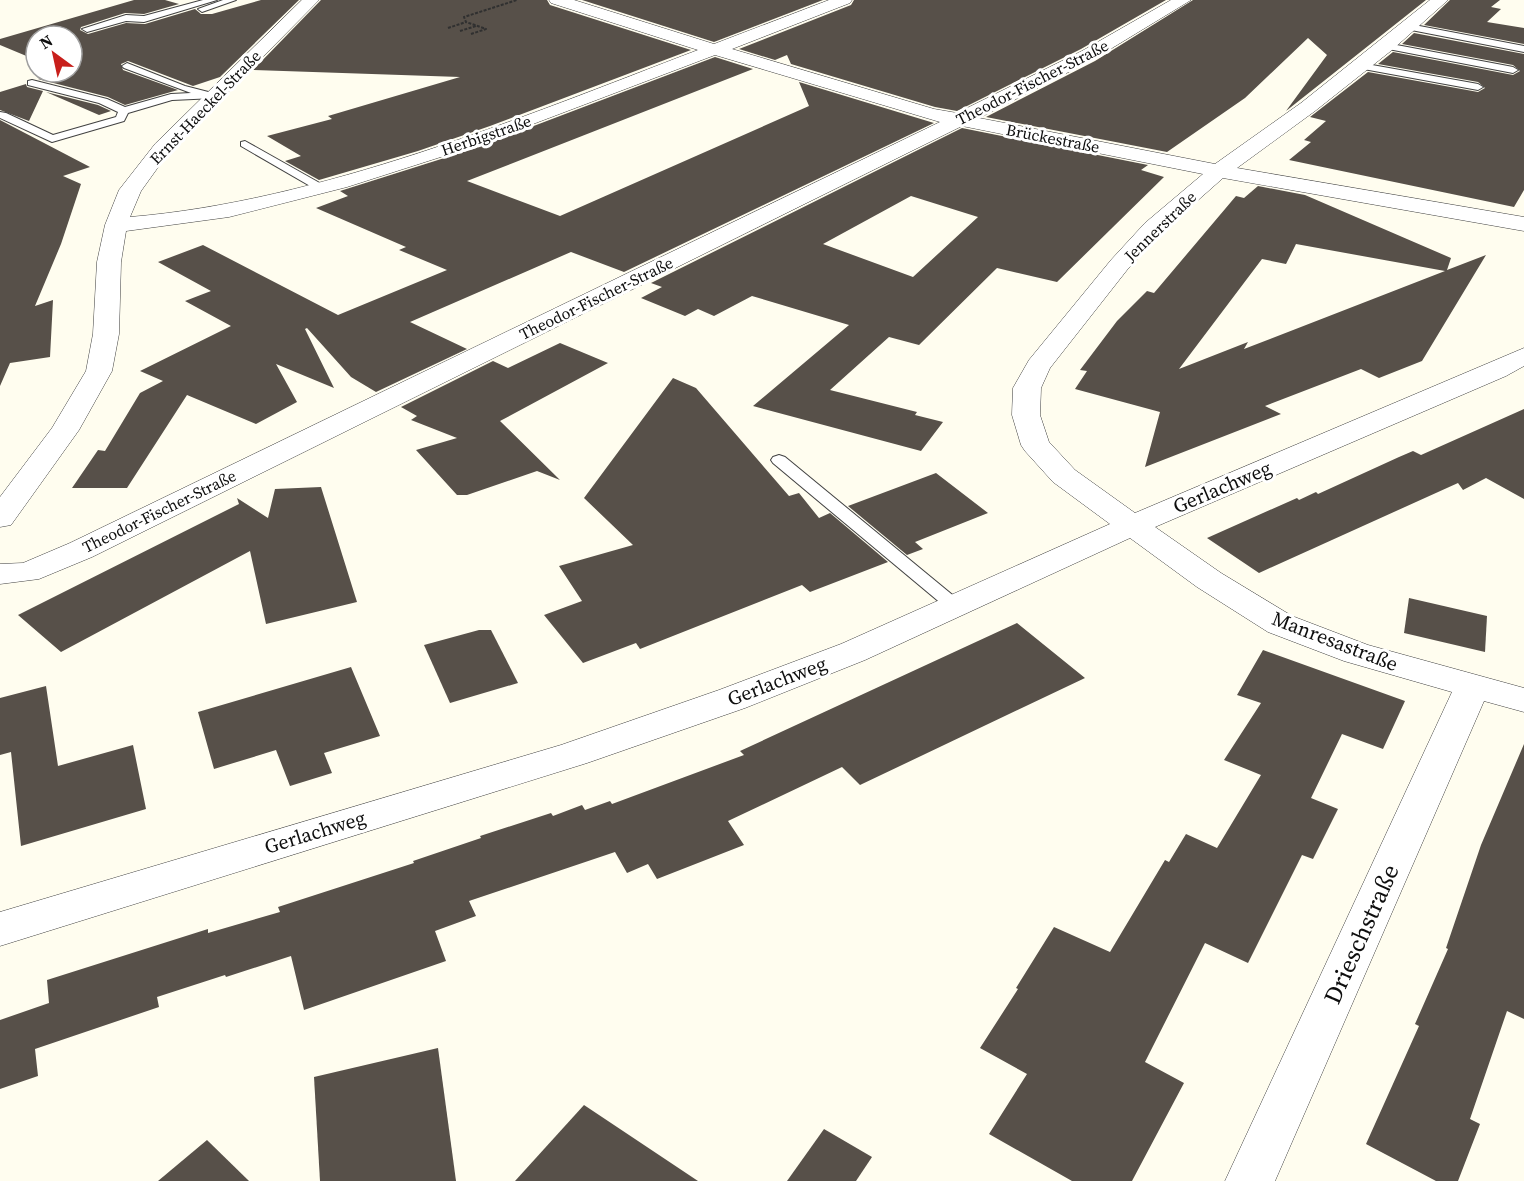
<svg xmlns="http://www.w3.org/2000/svg" width="1524" height="1181" viewBox="0 0 1524 1181" font-family="'Source Serif 4',serif">
  <style>
    .building { fill: #575049; fill-rule: evenodd }
    .lines { fill: none; stroke-linecap: round; stroke-linejoin: round }
    .service-casing { stroke: #414141; stroke-width: 2 }
    .minor-casing { stroke: #414141; stroke-width: 1 }
    .path { stroke: #303030; stroke-width: 2; stroke-dasharray: 3 1.5; stroke-linecap: butt }
    .service { fill: #fff; fill-rule: evenodd }
    .minor { fill: #fff; fill-rule: evenodd }
    .labels { text-anchor: middle; dominant-baseline: central; stroke-width: 6; stroke-linejoin: round; paint-order: stroke }
    .far-street-label { font-size: 16px; fill: #0e0e0e; stroke: #fff }
    .street-label { font-size: 20px; fill: #0e0e0e; stroke: #fff }
    .near-street-label { font-size: 24px; fill: #0e0e0e; stroke: #fff }
  </style>
  <rect width="100%" height="100%" fill="#fffdef"/>
  <g class="building">
    <path d="M134,0H165L179,4L144,14L125,13L81,27L80,30L88,34L126,23L145,24L195,9L201,14H212L261,0H299L220,77L193,86L128,61L121,64L123,70L178,90L125,105L108,97L38,79L59,72H72V36H36V60L0,45V39Z"/>
    <path d="M321,0H547L550,5L691,50L490,126L418,151L319,180L285,161L301,156L267,136L332,119L328,116L460,77L253,70Z"/>
    <path d="M582,0H823L714,42Z"/>
    <path d="M854,0H1166L1081,49L957,111L935,107L791,64L787,55L775,60L739,49L851,5Z"/>
    <path d="M1193,0H1426L1286,111L1327,55L1308,38L1245,98L1167,152L986,117L1095,61Z"/>
    <path d="M1450,0H1500L1491,7L1501,9L1487,22L1524,28V44L1424,25Z"/>
    <path d="M1414,33L1524,54V190L1514,207L1289,160L1311,142L1304,140L1326,121L1310,117L1368,72L1478,92L1485,88L1478,82L1378,64L1393,52L1513,75L1520,71L1513,65L1402,44Z"/>
    <path d="M715,57L753,69L467,181L560,216L809,106L799,82L934,123L624,272L571,252L410,322L467,349L376,392L351,377L307,328L305,329L334,388L276,364L297,402L256,424L187,395L127,488H72L98,450L105,451L140,393L163,381L140,371L231,326L185,301L211,291L158,262L203,245L338,315L447,270L399,250L406,247L316,208L348,196L340,191L476,148Z"/>
    <path d="M26,84L27,87L43,91L29,121L0,110V92Z"/>
    <path d="M46,92L98,105L111,111L99,115Z"/>
    <path d="M0,120L90,167L63,176L81,184L61,244L35,306L53,300L50,357L10,363L0,386Z"/>
    <path d="M962,128L1148,165L1141,170L1164,177L1057,282L997,268L919,345L889,337L830,390L917,412L915,415L943,422L921,451L753,406L849,325L752,296L714,316L698,309L685,316L641,298L662,287L651,283ZM911,196L978,217L913,277L823,244Z"/>
    <path d="M1258,186L1305,195L1451,258L1447,270L1486,255L1422,361L1379,378L1361,369L1265,406L1281,414L1145,467L1160,412L1075,389L1087,371L1080,370L1117,321L1147,291L1154,293L1236,196L1244,198ZM1296,244L1445,271L1244,349L1248,342L1179,369L1262,259L1286,264Z"/>
    <path d="M560,343L608,363L500,421L560,480L537,471L467,495H457L416,450L457,438L411,420L417,416L401,407L493,361L508,368Z"/>
    <path d="M673,378L696,388L789,496L799,493L819,518L830,513L888,562L810,592L802,585L640,649L636,643L583,663L544,615L582,601L559,566L633,545L584,498Z"/>
    <path d="M1524,409V499L1486,478L1463,490L1458,483L1259,573L1207,538L1297,498L1299,500L1316,492L1318,494L1399,457L1413,451L1421,455Z"/>
    <path d="M936,473L988,513L915,542L923,549L907,555L848,506Z"/>
    <path d="M321,487L357,602L266,624L250,551L61,652L18,615L239,504L237,498L268,518L275,489Z"/>
    <path d="M1409,598L1487,616L1485,652L1404,633Z"/>
    <path d="M1017,623L1085,678L860,785L842,767L728,821L744,845L657,879L648,864L627,873L615,852L469,901L476,916L435,931L446,961L304,1010L291,956L226,977L225,975L157,997L159,1007L35,1049L38,1076L0,1089V1020L49,1003L47,980L208,929V933L280,912L278,907L414,863L413,861L481,838L480,836L551,813L553,816L582,805L585,810L610,801L612,804L744,755L740,751Z"/>
    <path d="M479,630H491L518,683L450,703L424,645Z"/>
    <path d="M1263,650L1405,701L1383,749L1342,734L1311,798L1338,809L1313,859L1302,855L1248,963L1205,943L1145,1062L1184,1083L1132,1181H1072L989,1134L1027,1074L980,1048L1018,989L1016,988L1054,927L1110,952L1165,860L1169,862L1186,834L1217,848L1261,775L1224,760L1261,703L1237,695Z"/>
    <path d="M351,667L380,736L324,753L332,773L290,786L276,750L214,769L198,712Z"/>
    <path d="M46,686L58,766L133,745L146,809L21,846L11,752L0,755V698Z"/>
    <path d="M1524,744V1019L1507,1011L1470,1119L1480,1124L1458,1181H1436L1366,1144L1419,1026L1415,1024L1448,949L1446,948L1481,845Z"/>
    <path d="M438,1048L456,1181H320L314,1077Z"/>
    <path d="M584,1105L698,1181H515Z"/>
    <path d="M824,1129L872,1157L856,1181H787Z"/>
    <path d="M207,1140L249,1181H158Z"/>
  </g>
  <g class="lines">
    <g class="service-casing">
      <g id="service">
        <path d="M203,0H217L144,22L126,21L87,32L82,29L126,15L144,16Z"/>
        <path d="M223,0H236L202,12L198,9Z"/>
        <path d="M1409,24L1524,46V52L1406,29V25Z"/>
        <path d="M1386,43L1513,67L1518,70L1513,73L1383,48L1381,46Z"/>
        <path d="M127,63L185,86L220,95L215,98L172,100L128,113L124,121L52,142L0,118V112L6,113L53,135L116,117L118,112L99,103L28,85V81L32,80L107,99L125,107L171,94L191,93L124,68L122,66Z"/>
        <path d="M1361,63L1478,84L1483,87L1478,90L1358,68L1356,66Z"/>
        <path d="M245,141L325,186L327,188L321,192L317,190L241,146V142Z"/>
        <path d="M779,455L785,457L961,602L964,606L961,610H949L773,463L771,460L773,457Z"/>
      </g>
    </g>
    <g class="minor-casing">
      <path id="minor" d="M302,0H319L169,152L141,191L130,217C321,201 520,118 698,50L551,3L549,0H574L714,44L829,0H852L850,3L732,49L934,109L957,113L1082,51L1171,0H1191L1094,59L979,118L1215,164L1301,103L1430,0H1448L1392,50L1315,111L1237,168L1524,217V231L1223,178L1161,233L1127,270L1050,368L1041,388L1040,415L1049,442L1075,470L1135,513L1524,348V366L1506,376L1155,527L1221,573L1292,616L1368,645L1524,688V712L1484,701L1275,1181H1225L1452,692L1344,661L1268,632L1197,587L1130,538L865,660L745,708L587,763L0,946V912L561,745L719,690L841,644L1110,524L1053,482L1025,451L1021,445L1012,415L1013,388L1029,360L1111,260L1145,223L1203,174L962,126L92,557L39,579L0,584V564L23,563L70,543L940,122L715,55L475,146L347,187L229,217L126,231L121,262L119,334L112,371L79,430L11,525L0,527V497L52,428L86,371L93,334L97,262L105,225L119,190L155,144Z"/>
    </g>
    <g class="path">
      <path d="M448,28L466,22"/>
      <path d="M460,31L476,26"/>
      <path d="M471,34L486,29L466,22L464,17L517,0"/>
    </g>
    <use href="#service" class="service"/>
    <use href="#minor" class="minor"/>
  </g>
  <g class="labels">
    <g class="far-street-label">
      <text transform="translate(1032 82) rotate(-27)">Theodor-Fischer-Straße</text>
      <text transform="translate(205 107) rotate(-46)">Ernst-Haeckel-Straße</text>
      <text transform="translate(486 135) rotate(-19)">Herbigstraße</text>
      <text transform="translate(1053 138) rotate(11)">Brückestraße</text>
      <text transform="translate(1160 226) rotate(-44)">Jennerstraße</text>
      <text transform="translate(596 298) rotate(-26)">Theodor-Fischer-Straße</text>
      <text transform="translate(159 511) rotate(-26)">Theodor-Fischer-Straße</text>
    </g>
    <g class="street-label">
      <text transform="translate(1222 487) rotate(-23)">Gerlachweg</text>
      <text transform="translate(1335 641) rotate(21)">Manresastraße</text>
      <text transform="translate(777 681) rotate(-21)">Gerlachweg</text>
      <text transform="translate(315 832) rotate(-17)">Gerlachweg</text>
    </g>
    <g class="near-street-label">
      <text transform="translate(1361 934) rotate(-66)">Drieschstraße</text>
    </g>
  </g>
  <g transform="translate(54 54) rotate(327)"><circle r="28" fill="#ffffff" stroke="#9f9f9f" stroke-width="1.5"/>
  <path d="M0-4.5L10 22L0 15L-10 22Z" fill="#c81f1b"/>
  <text y="-9" font-size="16" font-weight="bold" text-anchor="middle" fill="#0e0e0e">N</text>
  </g>
</svg>
